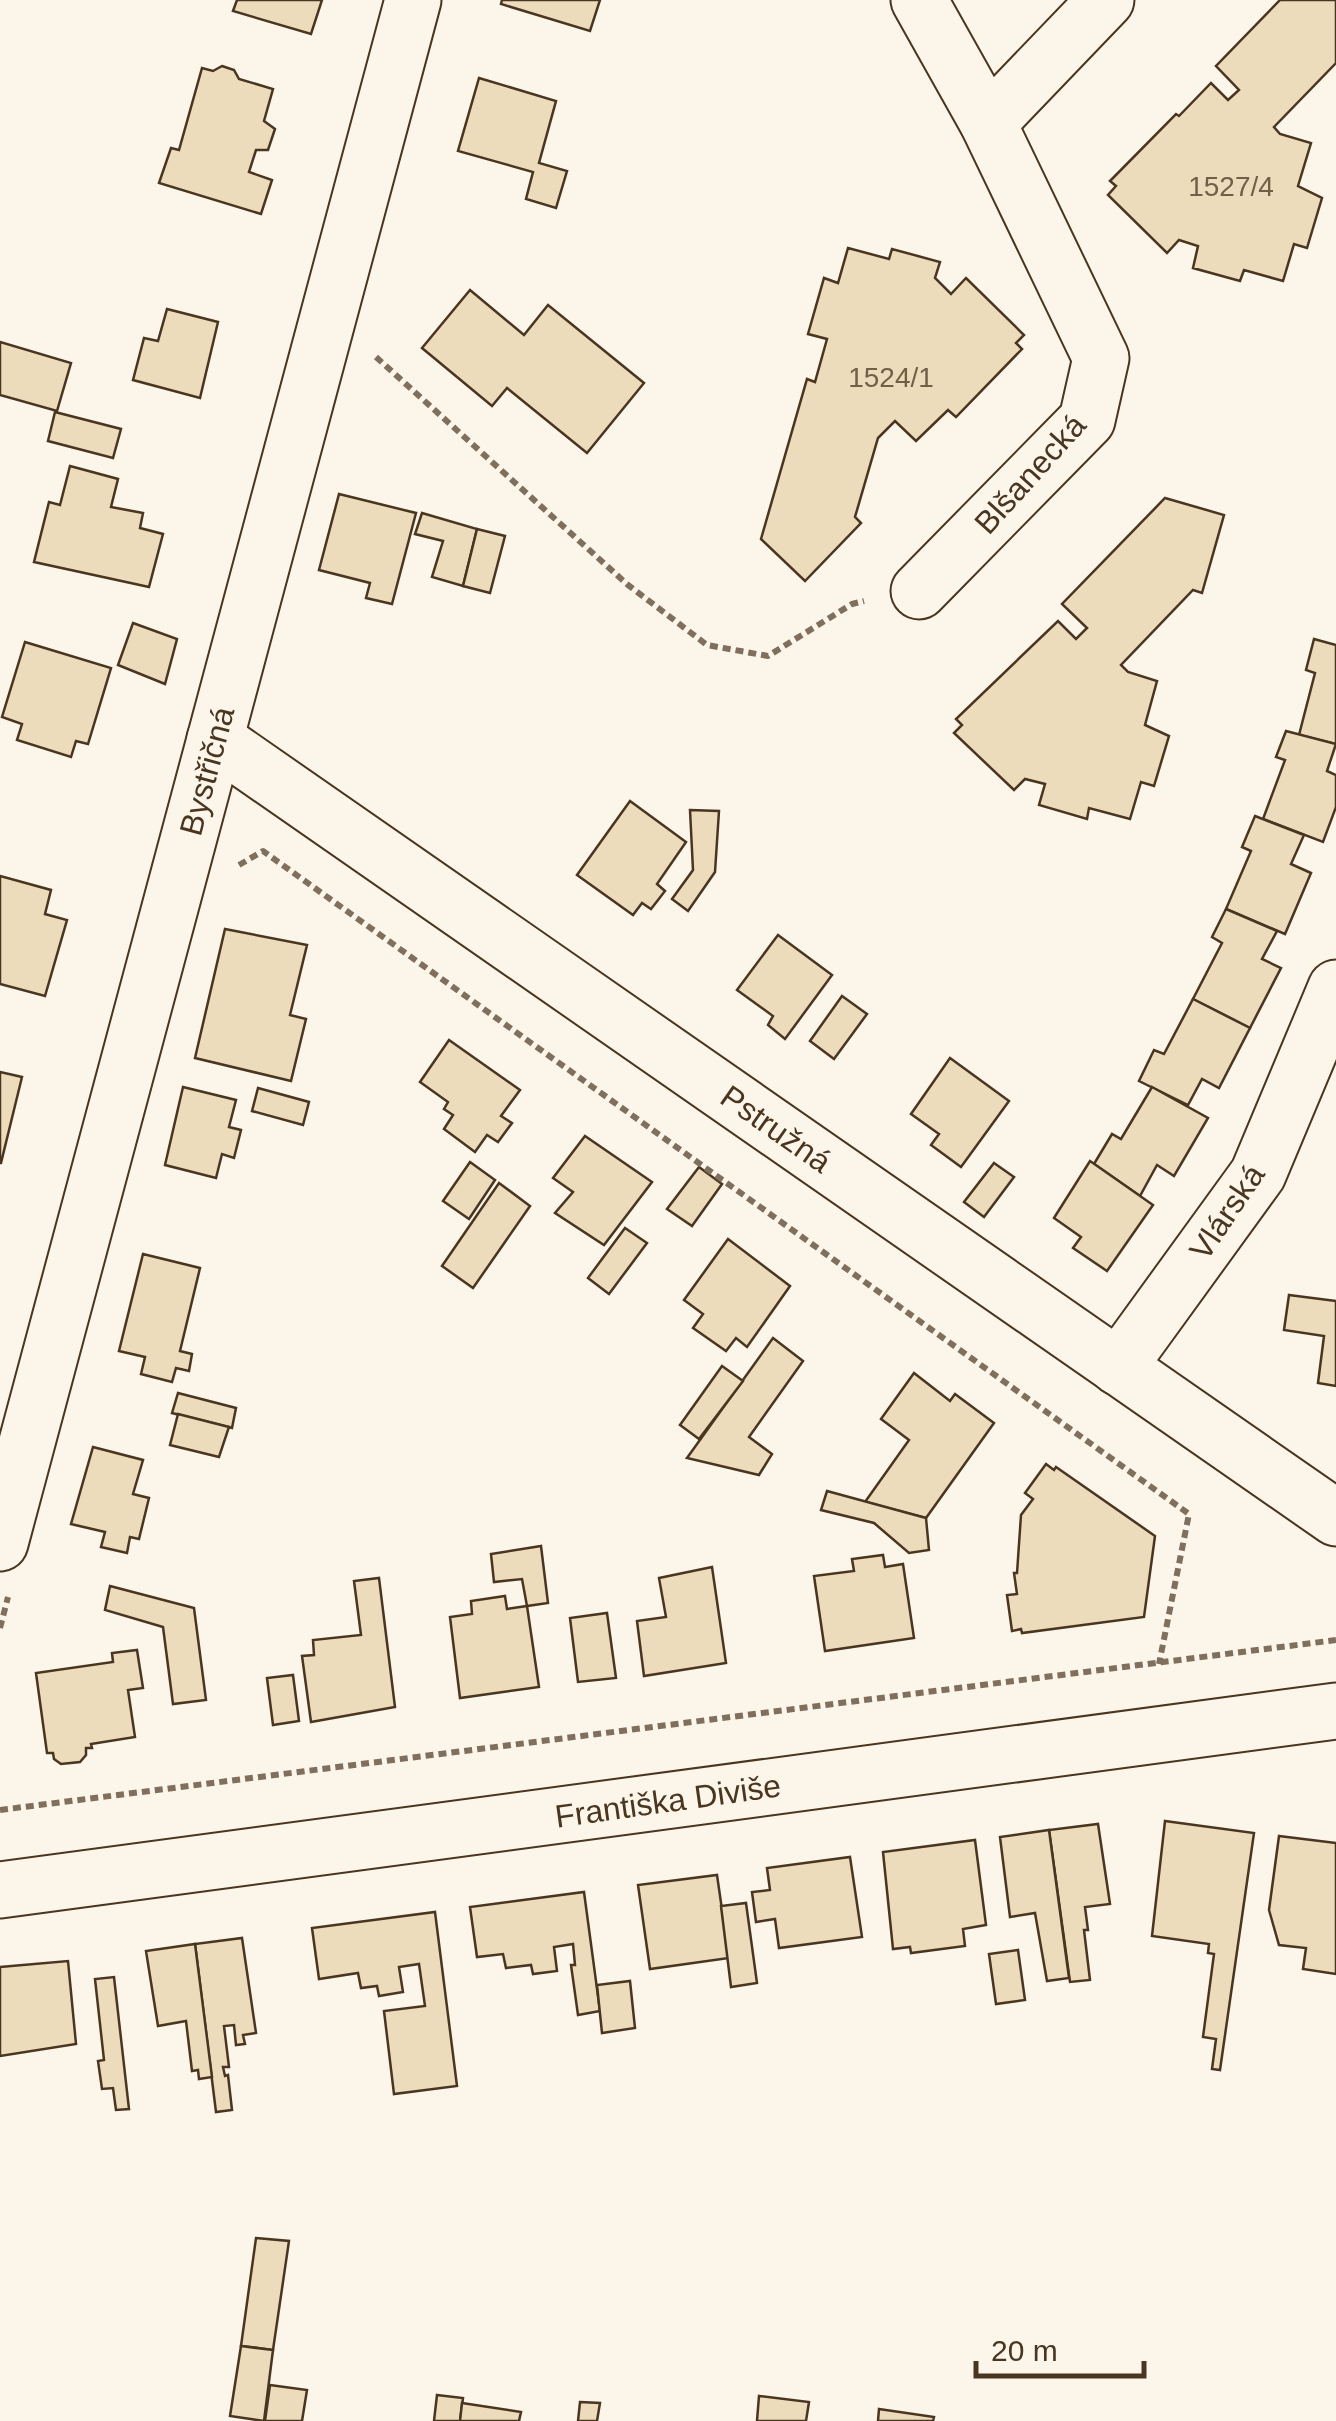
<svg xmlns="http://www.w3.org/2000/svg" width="1336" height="2421" viewBox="0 0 1336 2421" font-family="Helvetica,sans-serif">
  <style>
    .building { fill: #ecdcbc; stroke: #4a3520; stroke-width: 2.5 }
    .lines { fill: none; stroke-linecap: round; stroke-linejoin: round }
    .minor-casing { stroke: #4a3520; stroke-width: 59 }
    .path { stroke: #7f6f5c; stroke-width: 6; stroke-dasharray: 8 5; stroke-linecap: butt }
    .minor { stroke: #fbf6e9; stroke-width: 55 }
    .labels { text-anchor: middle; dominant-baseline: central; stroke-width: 8; stroke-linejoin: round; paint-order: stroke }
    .number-label { font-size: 28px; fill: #725f47 }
    .street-label { font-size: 32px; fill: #4a3520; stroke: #fbf6e9 }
  </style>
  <rect width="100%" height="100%" fill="#fbf6e9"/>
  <g class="building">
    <path d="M237,0H322L311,34L233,11Z"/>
    <path d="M502,0H600L590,31L501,4Z"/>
    <path d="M1280,0H1336V63L1274,127L1280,134L1311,143L1298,186L1322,198L1307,248L1294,244L1283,281L1244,270L1240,281L1193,268L1198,246L1179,240L1167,253L1108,195L1116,186L1110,181L1176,114L1179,116L1211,83L1228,100L1239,90L1216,66Z"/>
    <path d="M222,66L234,70L239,79L273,89L264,121L275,129L268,150H256L249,172L272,180L261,214L159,183L171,148L179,150L202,68L213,71Z"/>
    <path d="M479,78L556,101L539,163L567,171L556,208L526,199L533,172L458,151Z"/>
    <path d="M848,248L889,259L892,249L940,262L935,278L951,294L966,278L1024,335L1016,343L1022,349L956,417L948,410L916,441L895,421L878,438L855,517L861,523L805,581L761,539L807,379L815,382L827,339L808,334L824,278L838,283Z"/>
    <path d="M470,290L524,335L548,305L644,383L587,453L507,388L492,406L422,348Z"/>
    <path d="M167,309L218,322L200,398L133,380L144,338L158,341Z"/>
    <path d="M0,342L71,363L57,411L0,395Z"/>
    <path d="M55,412L121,429L113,458L48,441Z"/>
    <path d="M70,466L118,479L111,507L143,513L140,528L163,534L149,587L34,562L49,502L60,505Z"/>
    <path d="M339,494L416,513L392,604L366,598L370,583L319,570Z"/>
    <path d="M1165,498L1224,515L1202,593L1193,590L1121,665L1128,672L1157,681L1145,725L1169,736L1154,786L1141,782L1130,819L1089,808L1087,819L1039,805L1045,784L1025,779L1014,790L954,733L962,725L956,719L1058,621L1076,639L1087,628L1062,604Z"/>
    <path d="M422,513L477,529L463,586L432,577L443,541L415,534Z"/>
    <path d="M477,529L505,536L490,593L463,586Z"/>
    <path d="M133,623L177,639L165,684L118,665Z"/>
    <path d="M1314,639L1336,645V744L1299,735L1315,673L1306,670Z"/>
    <path d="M25,642L111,668L88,744L76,741L71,757L17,740L22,724L2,717Z"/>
    <path d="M1286,731L1336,744L1327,771L1336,775V807L1323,842L1263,819L1285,760L1276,757Z"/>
    <path d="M630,801L686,842L657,884L665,891L651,909L642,903L633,915L577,875Z"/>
    <path d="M690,810L719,811L715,872L688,911L672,899L693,870Z"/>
    <path d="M1255,816L1304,835L1291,864L1311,873L1285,934L1226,909L1251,851L1242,847Z"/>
    <path d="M0,876L51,890L45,914L67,920L45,996L0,984Z"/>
    <path d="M1226,909L1277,931L1262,959L1281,968L1250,1028L1193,999L1222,943L1212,937Z"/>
    <path d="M225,929L307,945L290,1015L306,1019L291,1081L195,1058Z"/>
    <path d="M778,935L832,975L785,1039L768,1025L773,1016L737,990Z"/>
    <path d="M842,996L867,1014L834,1059L810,1041Z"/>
    <path d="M1193,999L1250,1028L1219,1088L1202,1079L1188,1105L1139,1081L1154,1050L1164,1054Z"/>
    <path d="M449,1040L520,1090L501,1116L512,1123L498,1142L487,1135L475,1152L444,1129L453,1115L444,1109L448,1102L420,1082Z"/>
    <path d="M950,1058L1009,1101L961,1167L931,1145L939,1134L911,1114Z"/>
    <path d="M0,1072L22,1077L1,1163H0Z"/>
    <path d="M183,1087L236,1100L229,1127L241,1130L234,1158L222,1154L216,1178L165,1165Z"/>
    <path d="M1152,1087L1208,1118L1174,1176L1157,1165L1140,1196L1094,1164L1112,1134L1121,1139Z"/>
    <path d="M258,1088L309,1102L303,1125L252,1111Z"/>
    <path d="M585,1136L652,1182L604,1245L555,1213L573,1192L553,1178Z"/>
    <path d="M1090,1161L1153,1205L1107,1271L1073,1248L1081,1237L1054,1218Z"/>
    <path d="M470,1162L495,1180L469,1219L443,1201Z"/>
    <path d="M994,1163L1014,1177L984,1217L964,1202Z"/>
    <path d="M699,1167L722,1184L692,1226L667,1209Z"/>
    <path d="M499,1183L530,1206L473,1288L442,1266Z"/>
    <path d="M625,1228L647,1243L609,1294L588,1278Z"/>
    <path d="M728,1239L790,1286L747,1347L736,1338L726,1351L693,1328L703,1314L684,1300Z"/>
    <path d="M143,1254L200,1268L180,1351L192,1354L189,1371L176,1368L172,1382L141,1374L145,1357L119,1351Z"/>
    <path d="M1289,1295L1336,1301V1386L1318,1383L1324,1336L1284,1330Z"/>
    <path d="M773,1338L803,1361L749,1437L772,1454L759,1475L687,1458Z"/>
    <path d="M722,1366L743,1381L699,1439L680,1425Z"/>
    <path d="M914,1373L950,1401L955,1394L994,1423L926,1518L865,1502L909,1440L881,1419Z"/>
    <path d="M178,1393L236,1408L232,1428L172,1413Z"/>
    <path d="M178,1414L229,1427L219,1457L170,1445Z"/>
    <path d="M93,1447L143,1460L133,1494L149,1498L139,1539L130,1537L127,1553L101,1547L105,1532L71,1524Z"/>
    <path d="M1046,1464L1054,1470L1056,1467L1155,1536L1144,1617L1022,1633L1021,1629L1012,1631L1007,1595L1017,1594L1014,1573H1017L1021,1515L1033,1499L1025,1493Z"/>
    <path d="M827,1491L926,1518L929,1550L909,1553L874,1523L821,1510Z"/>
    <path d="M541,1546L548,1603L527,1606L522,1579L494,1582L491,1554Z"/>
    <path d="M883,1555L885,1567L903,1564L914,1638L825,1651L814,1576L854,1571L852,1559Z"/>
    <path d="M712,1567L726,1663L644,1676L637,1621L666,1617L659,1578Z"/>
    <path d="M379,1578L395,1707L311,1722L302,1656L314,1655L313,1640L361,1635L354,1581Z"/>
    <path d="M110,1586L194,1608L206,1700L173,1704L163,1627L105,1610Z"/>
    <path d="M505,1596L507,1609L527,1606L539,1687L460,1698L450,1617L472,1614L471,1601Z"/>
    <path d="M607,1613L616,1678L578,1682L570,1618Z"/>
    <path d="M137,1650L143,1688L128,1690L135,1737L91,1744L92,1748H86V1755L80,1762L61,1764L54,1759L53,1753H47L36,1673L113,1662L112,1653Z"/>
    <path d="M293,1675L299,1721L273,1725L267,1678Z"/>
    <path d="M1165,1821L1254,1833L1220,2070L1212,2069L1216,2039L1203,2037L1214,1954L1208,1953L1209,1944L1152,1936Z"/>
    <path d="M1098,1824L1110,1904L1085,1907L1088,1930H1084L1090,1980L1070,1982L1049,1830Z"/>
    <path d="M1049,1830L1069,1978L1047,1981L1035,1913L1010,1917L1000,1837Z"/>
    <path d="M1279,1836L1336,1843V1974L1303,1969L1306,1948L1279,1945L1269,1910Z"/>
    <path d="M975,1840L986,1925L963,1929L965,1946L911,1953L910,1947L893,1949L883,1852Z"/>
    <path d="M850,1857L862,1937L779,1948L775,1919L756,1922L752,1892L770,1890L767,1868Z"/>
    <path d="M717,1875L729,1958L650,1969L638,1885Z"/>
    <path d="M584,1892L600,2011L578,2015L571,1965H575L573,1944L554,1947L557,1971L533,1974L531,1965L506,1968L503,1954L477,1957L470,1907Z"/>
    <path d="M746,1903L757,1983L731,1987L721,1906Z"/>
    <path d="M435,1912L457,2086L394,2094L384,2011L425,2006L419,1964L399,1967L403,1992L379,1996L377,1986L361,1988L358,1973L319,1979L312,1928Z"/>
    <path d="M242,1938L256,2033L243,2035L245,2044L236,2045L234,2025L224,2026L229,2067H223L225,2076L228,2075L232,2110L216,2112L195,1944Z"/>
    <path d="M195,1944L212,2077L199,2079L198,2070L192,2071L186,2021L158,2026L146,1951Z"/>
    <path d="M1018,1950L1025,2000L996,2004L989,1954Z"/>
    <path d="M68,1961L76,2044L0,2056V1967Z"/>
    <path d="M114,1977L129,2109L116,2110L113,2088L102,2089L98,2061L104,2060L95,1979Z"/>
    <path d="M630,1981L635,2028L602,2033L597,1985Z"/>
    <path d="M256,2238L289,2241L273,2350L241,2346Z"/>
    <path d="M241,2346L273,2350L264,2421L230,2416Z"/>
    <path d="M270,2385L307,2390L302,2421H265Z"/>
    <path d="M437,2395L463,2398L460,2421H434Z"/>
    <path d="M759,2396L809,2402L806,2421H757Z"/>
    <path d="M580,2402L600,2403L597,2421H578Z"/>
    <path d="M462,2403L521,2412L519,2421H460Z"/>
    <path d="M879,2409L934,2417L933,2421H878Z"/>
  </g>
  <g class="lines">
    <g class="minor-casing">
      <g id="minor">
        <path d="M919,0L988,123L1101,358L1087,420L919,591"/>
        <path d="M988,123L1106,0"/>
        <path d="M215,739L1336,1518"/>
        <path d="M1118,1367L1258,1174L1336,988"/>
        <path d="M0,1543L413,0"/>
        <path d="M0,1890L1336,1711"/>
      </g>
    </g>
    <g class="path">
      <path d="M376,357L628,585L707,645L768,656L852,604L864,601"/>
      <path d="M239,865L263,851L1189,1514L1159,1664"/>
      <path d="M0,1628L8,1597"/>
      <path d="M0,1810L1336,1640"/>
    </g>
    <use href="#minor" class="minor"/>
  </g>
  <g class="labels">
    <g class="number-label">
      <text x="1231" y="186">1527/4</text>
      <text x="891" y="377">1524/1</text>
    </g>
    <g class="street-label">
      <text transform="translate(1030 474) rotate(-48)">Blšanecká</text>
      <text transform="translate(207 771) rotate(-75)">Bystřičná</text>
      <text transform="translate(776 1129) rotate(35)">Pstružná</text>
      <text transform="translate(1227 1212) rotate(-56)">Vlárská</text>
      <text transform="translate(668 1801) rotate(-8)">Františka Diviše</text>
    </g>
  </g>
  <path d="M976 2361v15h168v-15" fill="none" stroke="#4a3520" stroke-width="5"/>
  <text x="991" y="2361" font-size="30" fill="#4a3520" stroke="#fbf6e9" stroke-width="8" paint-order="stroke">20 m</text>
</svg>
